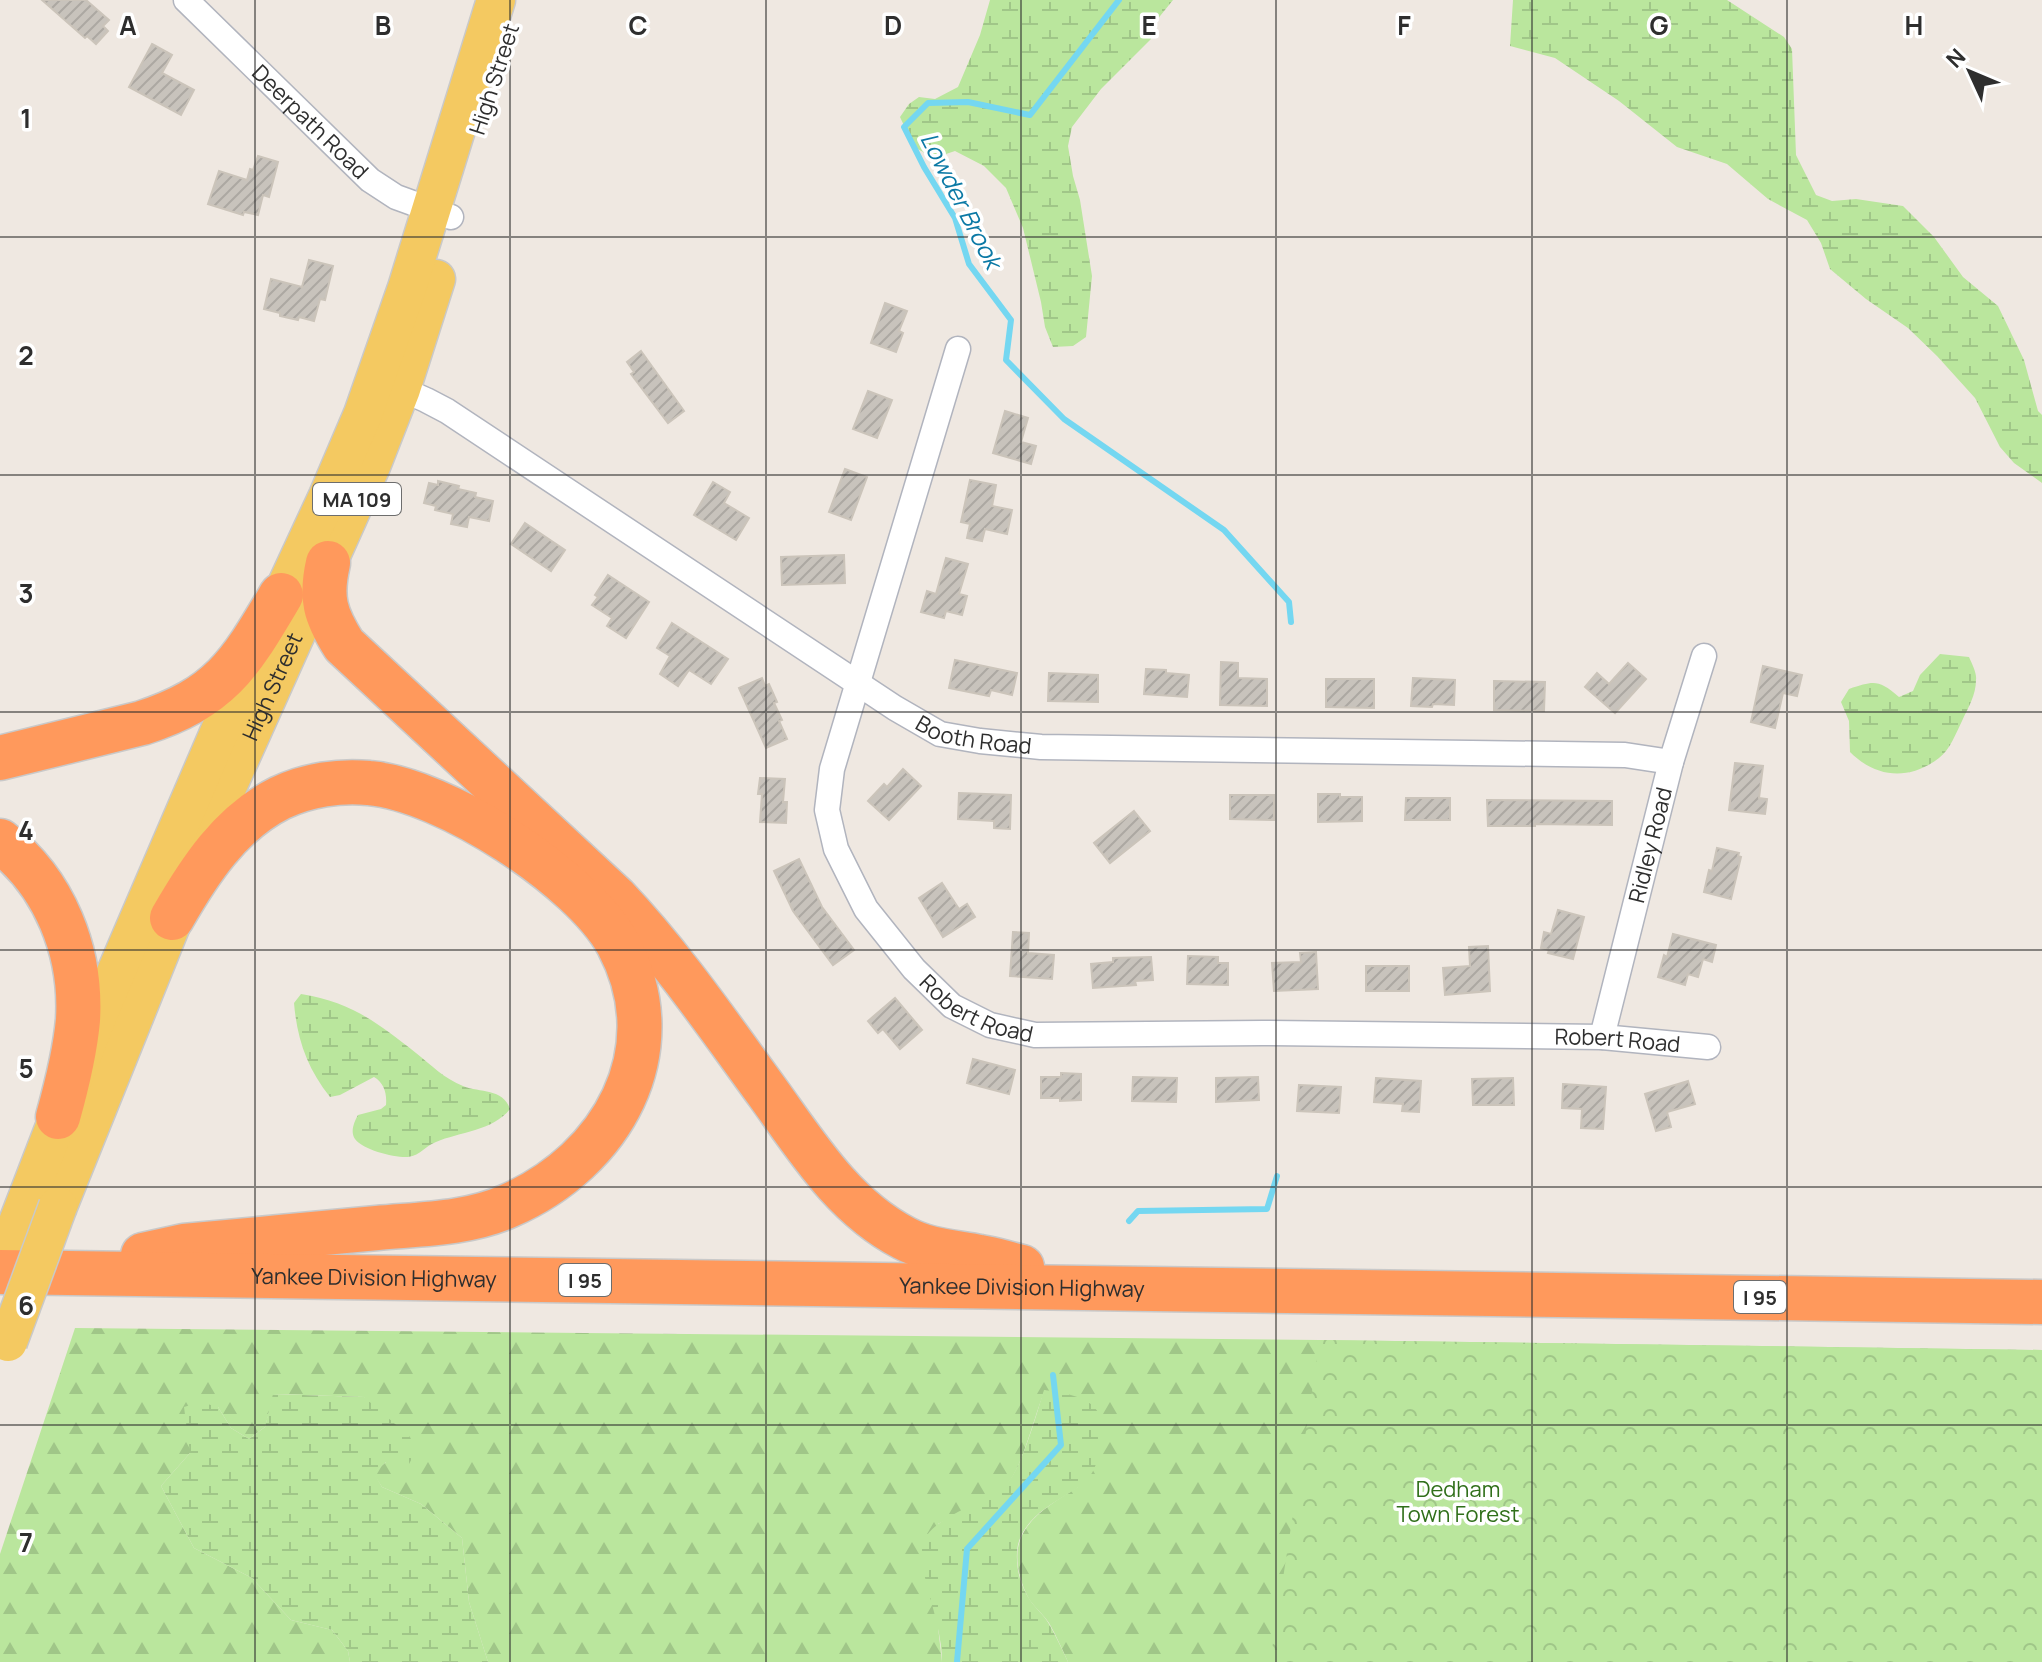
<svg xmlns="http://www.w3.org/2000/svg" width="2042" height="1662" viewBox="0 0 2042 1662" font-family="Manrope,sans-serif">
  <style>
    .forest { fill: url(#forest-firs) }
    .wetland { fill: url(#wetland-marsh) }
    .park { fill: url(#park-crowns) }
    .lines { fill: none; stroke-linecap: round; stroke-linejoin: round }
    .stream { stroke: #74d7f1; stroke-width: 6 }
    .building { fill: url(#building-hatch); stroke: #cbc4ba; stroke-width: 2 }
    .street-casing { stroke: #b1b4be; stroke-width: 27 }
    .primary-casing { stroke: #c9c9c9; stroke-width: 41 }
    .highway-casing { stroke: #c9c9c9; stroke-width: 47 }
    .street { stroke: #fff; stroke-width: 24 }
    .primary { stroke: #f4c961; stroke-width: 38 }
    .highway { stroke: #ff995c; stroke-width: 44 }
    .primary-bridge-casing { stroke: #c9c9c9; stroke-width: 41; stroke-linecap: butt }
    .primary-bridge { stroke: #f4c961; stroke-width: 38 }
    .grid { fill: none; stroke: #2e2e2e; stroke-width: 2; stroke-opacity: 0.55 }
    .labels { text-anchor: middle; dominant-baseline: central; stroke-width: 7; stroke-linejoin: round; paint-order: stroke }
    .shield { fill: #fff; stroke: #6d6d6d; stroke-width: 2 }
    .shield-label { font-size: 20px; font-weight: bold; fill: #2e2e2e }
    .street-label { font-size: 22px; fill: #2e2e2e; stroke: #fff }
    .park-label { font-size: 22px; fill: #306f1a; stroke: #fff }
    .water-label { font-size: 24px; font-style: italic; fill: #0b79a5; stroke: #fff }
    .grid-label { font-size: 26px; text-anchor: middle; font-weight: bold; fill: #2e2e2e; stroke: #fff; stroke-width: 7; stroke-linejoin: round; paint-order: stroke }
  </style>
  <defs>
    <pattern id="forest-firs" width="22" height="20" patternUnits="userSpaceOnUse" patternTransform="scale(2)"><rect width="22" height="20" fill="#bae69d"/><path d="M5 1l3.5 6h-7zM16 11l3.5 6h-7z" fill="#a0c688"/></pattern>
    <pattern id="wetland-marsh" width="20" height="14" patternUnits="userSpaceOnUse" patternTransform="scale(2)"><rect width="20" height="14" fill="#bae69d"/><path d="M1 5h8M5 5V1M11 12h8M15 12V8" fill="none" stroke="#a0c688"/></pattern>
    <pattern id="park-crowns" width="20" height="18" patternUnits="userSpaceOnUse" patternTransform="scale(2)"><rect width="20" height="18" fill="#bae69d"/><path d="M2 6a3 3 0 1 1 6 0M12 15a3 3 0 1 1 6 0" fill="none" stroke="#a0c688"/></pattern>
    <pattern id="building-hatch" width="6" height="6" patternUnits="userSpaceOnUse" patternTransform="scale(2)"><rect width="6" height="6" fill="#c8c3bc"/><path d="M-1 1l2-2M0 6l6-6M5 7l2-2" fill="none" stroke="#aca8a2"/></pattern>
  </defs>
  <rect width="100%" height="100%" fill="#efe8e1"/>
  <path class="forest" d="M75,1328L1320,1340L2042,1350V1662H1068C1062,1649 1056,1635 1049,1623C1043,1614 1035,1608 1029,1599C1025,1592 1022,1584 1020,1576C1007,1528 1043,1509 1078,1487L1045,1390C1035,1413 1023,1466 1008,1483C990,1502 961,1512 938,1524V1627L942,1662H488L469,1602L462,1538L421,1504L382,1487L373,1473L386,1462L364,1397L274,1394L265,1427L249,1439L231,1428L218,1407L190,1453L161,1486L194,1548L252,1578L291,1620L332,1630L348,1651L350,1662H0V1554Z"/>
  <g class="wetland">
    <path d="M990,0H1173L1152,26L1151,39L1101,89L1072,127L1068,146L1073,176L1080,200L1092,276L1086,337L1073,346L1053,347L1045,327L1041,302L1023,228L1006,188L984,166L955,151L934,158L914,147L900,117L909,104L919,97L935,99L958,87L980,35Z"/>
    <path d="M1513,0H1727L1784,37L1792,49L1796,155L1816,195L1832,201L1856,199L1903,206L1934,237L1963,277L1998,306L2024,360L2038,411L2042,415V483L2014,463L2000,447L1975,398L1937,356L1908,328L1866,299L1830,269L1821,243L1807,220L1768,199L1727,164L1677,147L1619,101L1555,58L1510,46Z"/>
    <path d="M1940,654L1969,657C1972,664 1977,673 1976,680C1976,695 1968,708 1962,721C1956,733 1950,750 1939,758C1909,781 1876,778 1850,752L1849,721L1841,702L1849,689C1874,681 1878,679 1899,697L1913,691L1920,675Z"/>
    <path d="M301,994C351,1002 378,1023 416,1053C431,1065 445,1079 463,1086C480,1093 503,1088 510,1109C493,1131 459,1132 436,1142C425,1146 421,1155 408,1157C395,1158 363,1150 355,1139C350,1132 354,1122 358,1115L381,1109L386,1105C387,1093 384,1083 374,1077L340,1095L330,1097C307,1068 297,1039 294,1003Z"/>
    <path d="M1044,1390C1078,1395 1109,1400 1101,1442C1099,1454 1097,1466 1090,1476C1084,1485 1074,1490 1066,1495C1044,1508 1018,1525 1017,1553C1016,1569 1021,1587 1030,1600C1035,1608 1044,1615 1049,1624C1056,1636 1062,1649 1068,1662H942C942,1637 934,1613 928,1589C925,1576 919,1561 922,1547C927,1516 987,1505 1008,1482C1022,1467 1037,1412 1044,1390Z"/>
    <path d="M273,1394L364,1397L410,1437L416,1451L409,1464L386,1462L374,1473L382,1487L421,1504L462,1538L469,1602L488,1662H350L348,1651L332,1630L291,1620L252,1578L194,1548L161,1486L190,1453L184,1407L200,1402L218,1407L231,1428L249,1439L265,1427Z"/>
  </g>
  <path class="park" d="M1320,1340L2042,1350V1662H1270Z"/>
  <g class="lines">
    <g class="stream">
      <path d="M1119,0L1030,115L968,102L928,103L904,127L924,167L955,218L969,264L1011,320L1006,360L1064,419L1224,530L1289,602L1291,622"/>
      <path d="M1129,1221L1138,1211L1267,1209L1277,1176"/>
      <path d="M957,1662L967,1549L1061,1445L1053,1375"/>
    </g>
  </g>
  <g class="building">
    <path d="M42,0H86L109,20L103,26L108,31L96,44L87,36L85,38Z"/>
    <path d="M152,44L172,55L162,73L194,90L181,115L129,87Z"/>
    <path d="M258,156L278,162L269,197L263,195L258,215L244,212L243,215L208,204L219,171L247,180L250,169L253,170Z"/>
    <path d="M309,260L333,266L325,300L320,299L314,321L299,317L298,320L280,316V313L264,309L271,279L302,287Z"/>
    <path d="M885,303L907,311L899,331L903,333L896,352L871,343Z"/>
    <path d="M641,351L684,411L668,423L631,374L634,372L627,362Z"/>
    <path d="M868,391L892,400L877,438L853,429Z"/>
    <path d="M1005,411L1028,418L1021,442L1036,446L1031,464L993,453Z"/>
    <path d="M845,469L867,477L851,520L829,512Z"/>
    <path d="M970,480L996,485L992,506L1012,510L1007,534L985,529L982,541L967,538L970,524L961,522Z"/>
    <path d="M438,481L459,486L458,489L476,493L475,497L493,501L489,521L469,517L467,527L451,524L453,514L435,510L436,506L424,503L429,483L438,485Z"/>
    <path d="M713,482L730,492L724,503L749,518L736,540L694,515Z"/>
    <path d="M525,523L565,550L551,571L511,544Z"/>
    <path d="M844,555L845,583L782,585L781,557Z"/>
    <path d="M946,558L968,564L959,594L967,596L962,615L946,611L944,618L921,612L927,591L936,594Z"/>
    <path d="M608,575L649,602L626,638L607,626L612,618L592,605L598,597L595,595Z"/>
    <path d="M672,623L728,659L711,684L689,670L678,686L660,674L670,656L657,648Z"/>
    <path d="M955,660L1017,673L1012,695L991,690L989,696L949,688Z"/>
    <path d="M1221,662L1238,663V678L1267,679V706L1220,705Z"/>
    <path d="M1628,663L1646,679L1615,713L1585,687L1597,673L1609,684Z"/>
    <path d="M1763,666L1802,675L1797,696L1783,693L1775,728L1751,722Z"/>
    <path d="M1146,669L1166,670V673L1189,675L1187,697L1144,694Z"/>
    <path d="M1049,673L1098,675V702L1048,701Z"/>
    <path d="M762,678L765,686L769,684L777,702L774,703L782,720L779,721L787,739L766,748L739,688Z"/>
    <path d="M1413,678L1455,680L1454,705L1433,704L1432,707L1411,706Z"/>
    <path d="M1326,679H1374V708L1326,707Z"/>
    <path d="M1494,681L1545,682L1544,711L1494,710Z"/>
    <path d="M1735,763L1763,766L1759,798L1767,799L1765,814L1729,810Z"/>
    <path d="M903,769L921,786L889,820L868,801L884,784L887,787Z"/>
    <path d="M760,778L785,779L783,802H787L786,823L760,822L762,794H758Z"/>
    <path d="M959,793L1011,795L1010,829L994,828V821L958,819Z"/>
    <path d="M1318,794H1340V797H1362V821L1318,822Z"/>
    <path d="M1230,795H1274V820L1230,819Z"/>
    <path d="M1406,798H1450V820H1405Z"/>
    <path d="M1487,800L1612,801V825L1535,824V826H1488Z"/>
    <path d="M1134,811L1150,831L1110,863L1094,843Z"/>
    <path d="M1717,848L1739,853L1738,856L1741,857L1731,899L1704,892L1709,870L1712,871Z"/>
    <path d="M799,859L822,907L854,950L833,965L793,911L774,871Z"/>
    <path d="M942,883L959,909L967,904L975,917L943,937L919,898Z"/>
    <path d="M1558,910L1584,917L1573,959L1548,953L1549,950L1541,948L1544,932L1551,934Z"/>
    <path d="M1013,932L1029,933L1028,953L1054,955L1052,979L1010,976Z"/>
    <path d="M1673,934L1716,945L1712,962L1703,959L1698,977L1688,974L1685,985L1658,977L1664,955L1667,957Z"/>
    <path d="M1488,946L1490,991L1445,995L1443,968L1470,966L1469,947Z"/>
    <path d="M1316,952L1318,989L1274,991L1272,963L1301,962L1300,953Z"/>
    <path d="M1188,956L1218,957V963H1228V985L1187,984Z"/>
    <path d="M1151,957L1153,980L1135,981L1136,985L1093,988L1091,964L1113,962V958Z"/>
    <rect x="1366" y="966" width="43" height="25"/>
    <path d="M895,998L922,1030L900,1049L883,1029L878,1033L868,1021Z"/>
    <path d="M973,1059L1015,1070L1009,1094L967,1083Z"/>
    <path d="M1061,1073L1081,1074V1100L1060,1101V1098H1041V1077H1061Z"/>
    <path d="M1133,1077L1177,1078L1176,1102L1132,1101Z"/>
    <path d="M1258,1077L1259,1100L1216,1102V1078Z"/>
    <path d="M1376,1078L1421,1081L1419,1112L1402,1111L1403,1104L1374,1102Z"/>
    <path d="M1513,1078L1514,1105H1473L1472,1079Z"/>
    <path d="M1688,1081L1695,1104L1667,1112L1671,1127L1656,1131L1645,1094Z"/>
    <path d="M1563,1084L1606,1087L1603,1129L1581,1128L1582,1109L1562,1108Z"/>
    <path d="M1299,1085L1341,1087L1339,1113L1297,1111Z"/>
  </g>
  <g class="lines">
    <g class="street-casing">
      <g id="street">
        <path id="s1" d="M186,0L370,180L396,197L451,217"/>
        <path id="s2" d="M958,349L832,769L827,810L836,849L866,909L914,969L952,1006L990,1025L1035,1035L1262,1033L1602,1037L1708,1047"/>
        <path id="s3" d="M390,384L426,400L447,411L895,708L940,734L980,741L1041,747L1625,755L1671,762"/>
        <path id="s4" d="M1602,1037L1671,762L1704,656"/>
      </g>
    </g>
    <g class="primary-casing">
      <g id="primary">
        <path id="s5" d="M58,1206L220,803L371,466L401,389L436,279"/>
        <path d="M0,1269L99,1012L228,712L328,496L363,414L407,288L496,0"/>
      </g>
    </g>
    <g class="highway-casing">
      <g id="highway">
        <path d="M328,563C320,598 325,615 344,645L615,897C672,957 719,1026 768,1093C807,1147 843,1206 904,1238C928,1251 954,1252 980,1257C994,1259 1008,1264 1022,1267"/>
        <path d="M0,758L142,723C222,697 240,664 281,595"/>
        <path d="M0,841C55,883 82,952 78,1020C75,1053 67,1085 58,1117"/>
        <path d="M143,1255L184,1246C248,1240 313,1234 377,1228C420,1224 468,1224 508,1206C612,1161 675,1051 618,944C582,878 444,789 369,783C340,780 307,785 280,798C230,823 199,871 172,918"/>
        <path id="s6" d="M0,1272L2042,1302"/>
      </g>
    </g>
    <use href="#street" class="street"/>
    <use href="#primary" class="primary"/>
    <use href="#highway" class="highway"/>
    <g class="primary-bridge-casing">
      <path id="primary-bridge" d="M8,1342L58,1206"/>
    </g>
    <use href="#primary-bridge" class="primary-bridge"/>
  </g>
  <path class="grid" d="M255,0V1662M510,0V1662M766,0V1662M1021,0V1662M1276,0V1662M1532,0V1662M1787,0V1662M0,237H2042M0,475H2042M0,712H2042M0,950H2042M0,1187H2042M0,1425H2042"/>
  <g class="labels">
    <g class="shield">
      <rect x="313" y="483" width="88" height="32" rx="6"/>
      <rect x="559" y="1264" width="52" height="32" rx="6"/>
      <rect x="1734" y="1281" width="52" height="32" rx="6"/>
    </g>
    <g class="shield-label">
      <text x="357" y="499">MA 109</text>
      <text x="585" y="1280">I 95</text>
      <text x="1760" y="1297">I 95</text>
    </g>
    <g class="street-label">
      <text transform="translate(494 79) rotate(-72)">High Street</text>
      <text stroke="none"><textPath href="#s1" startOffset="174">Deerpath Road</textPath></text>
      <text stroke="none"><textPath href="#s5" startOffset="562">High Street</textPath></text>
      <text stroke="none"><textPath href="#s3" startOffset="686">Booth Road</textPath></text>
      <text stroke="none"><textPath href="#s4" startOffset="198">Ridley Road</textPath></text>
      <text stroke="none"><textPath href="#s2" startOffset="740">Robert Road</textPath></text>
      <text stroke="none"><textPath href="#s2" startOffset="1388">Robert Road</textPath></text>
      <text stroke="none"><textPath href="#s6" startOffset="374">Yankee Division Highway</textPath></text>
      <text stroke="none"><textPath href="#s6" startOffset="1022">Yankee Division Highway</textPath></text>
    </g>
    <g class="park-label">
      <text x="1458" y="1489">Dedham<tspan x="1458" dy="25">Town Forest</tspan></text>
    </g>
    <g class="water-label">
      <text transform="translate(962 200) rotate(63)">Lowder Brook</text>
    </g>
  </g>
  <g class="grid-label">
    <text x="128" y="35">A</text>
    <text x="383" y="35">B</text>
    <text x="638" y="35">C</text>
    <text x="893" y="35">D</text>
    <text x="1149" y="35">E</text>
    <text x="1404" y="35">F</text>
    <text x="1659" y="35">G</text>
    <text x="1914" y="35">H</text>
    <text x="26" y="128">1</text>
    <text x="26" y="365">2</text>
    <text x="26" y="603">3</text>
    <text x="26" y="840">4</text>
    <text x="26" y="1078">5</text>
    <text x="26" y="1315">6</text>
    <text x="26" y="1552">7</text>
  </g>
  <g transform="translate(1970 72) rotate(314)" stroke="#ffffff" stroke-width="6" paint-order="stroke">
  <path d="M0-6L14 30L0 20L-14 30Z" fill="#2e2e2e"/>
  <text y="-12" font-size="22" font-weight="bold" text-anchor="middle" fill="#2e2e2e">N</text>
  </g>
</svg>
